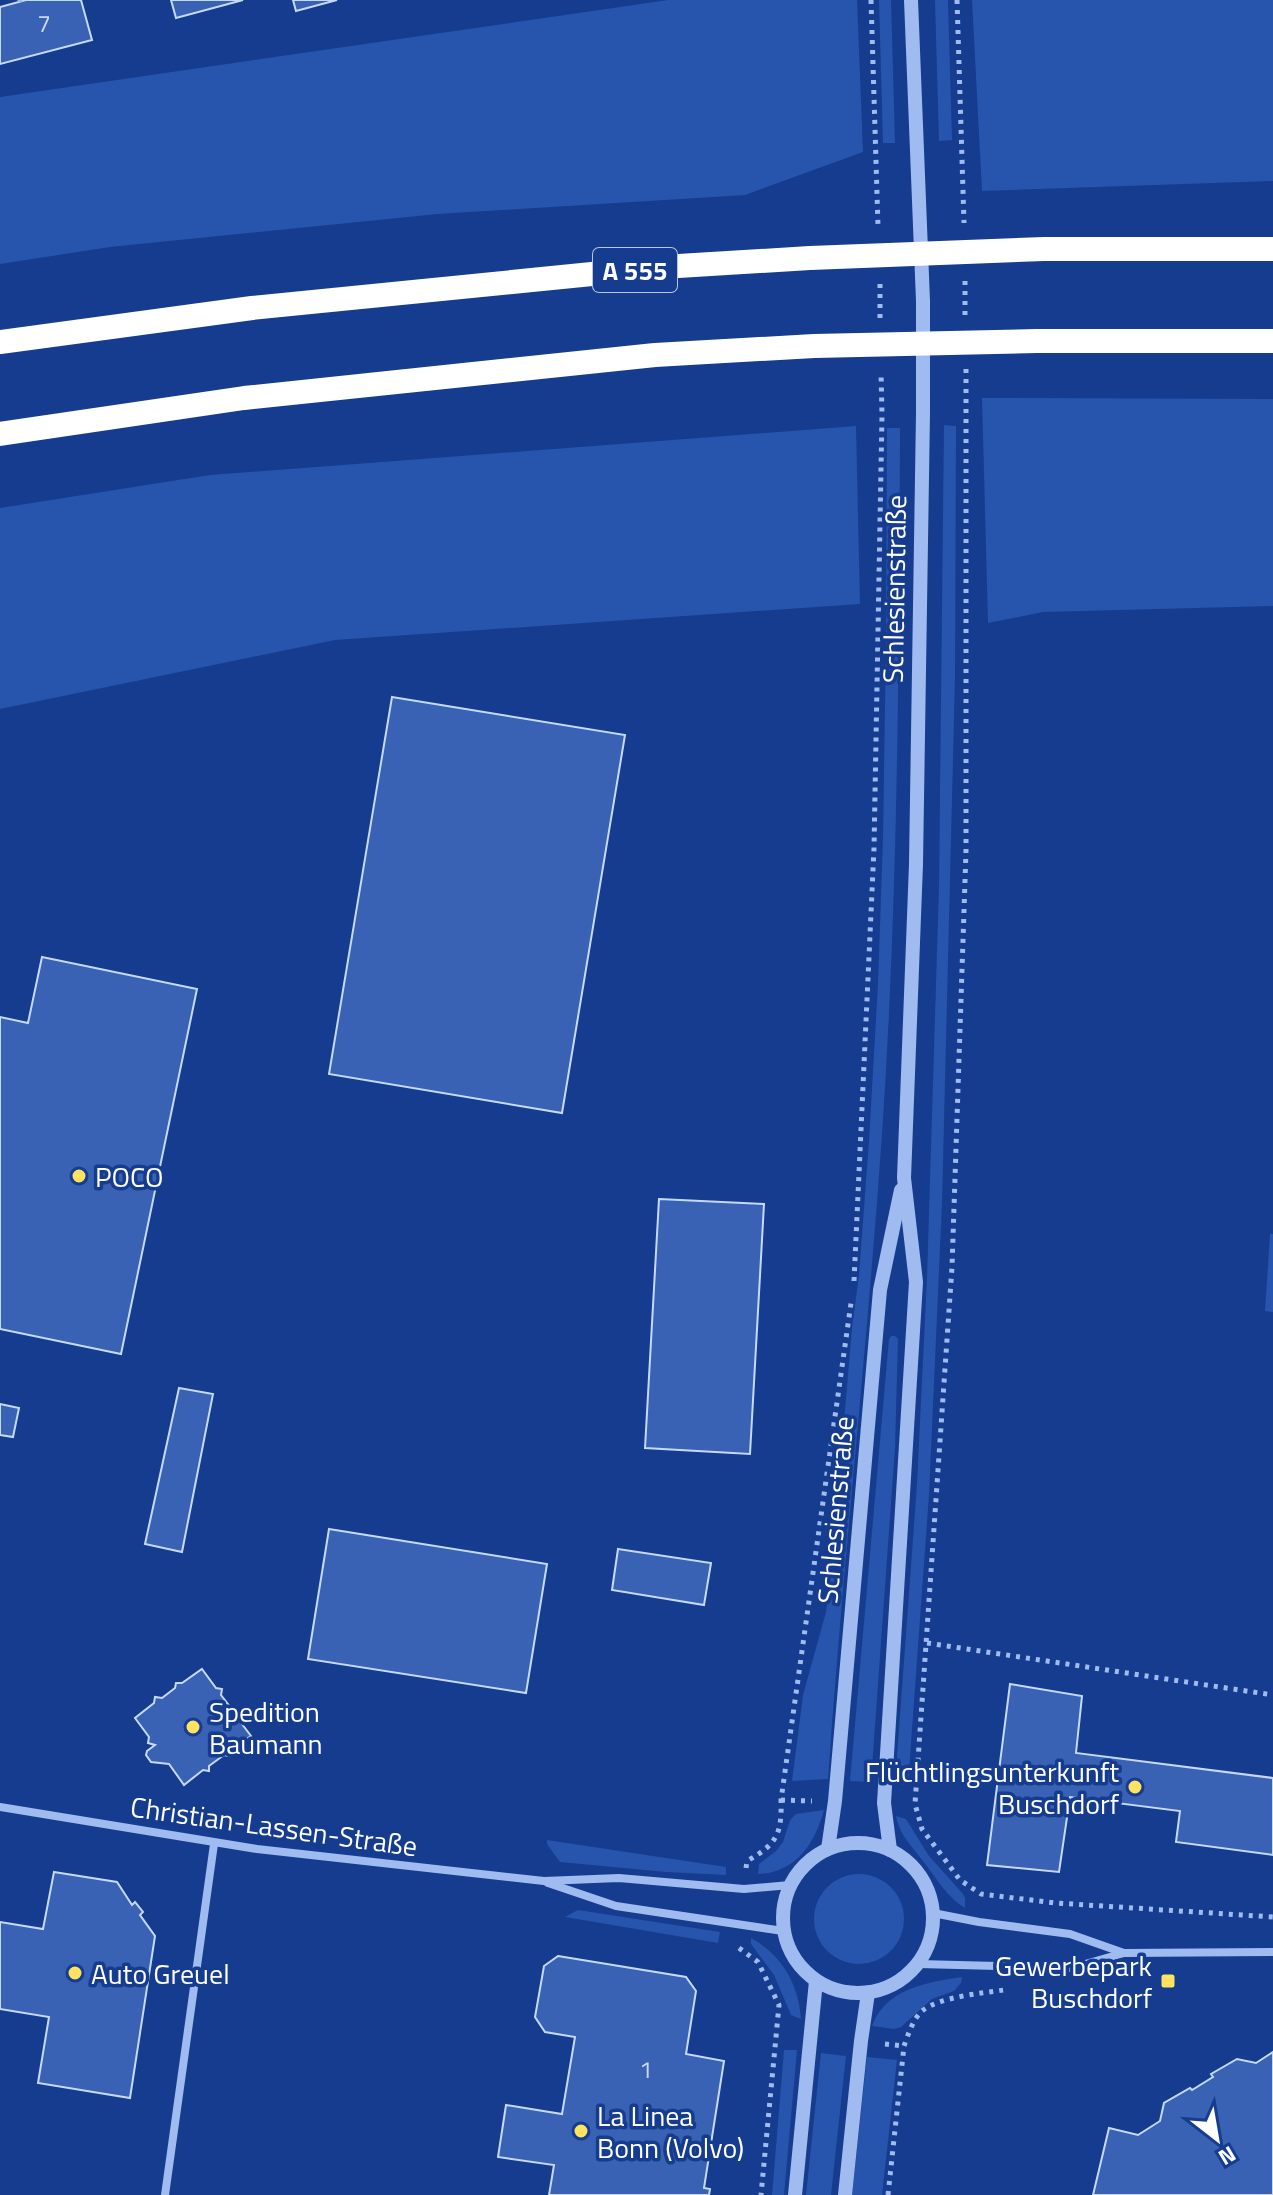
<svg xmlns="http://www.w3.org/2000/svg" width="1273" height="2195" viewBox="0 0 1273 2195" font-family="'Titillium Web',sans-serif">
  <style>
    .green { fill: #2754ad }
    .building { fill: #3962b5; stroke: #c6d9fc; stroke-width: 2 }
    .lines { fill: none; stroke-linecap: round; stroke-linejoin: round }
    .path { stroke: #a0bbf0; stroke-width: 5; stroke-dasharray: 4 6; stroke-linecap: butt }
    .minor { stroke: #a0bbf0; stroke-width: 8 }
    .tertiary { stroke: #a0bbf0; stroke-width: 14 }
    .motorway { stroke: #fff; stroke-width: 24 }
    .poi-dot { fill: #ffe25f; stroke: #153c8e; stroke-width: 3 }
    .labels { text-anchor: middle; dominant-baseline: central; stroke-width: 7; stroke-linejoin: round; paint-order: stroke }
    .number-label { font-size: 24px; fill: #ced8ec }
    .shield { fill: #153c8e; stroke: #b9c4dd; stroke-width: 2 }
    .shield-label { font-size: 26px; font-weight: bold; fill: #fff }
    .street-label { font-size: 28px; fill: #fff; stroke: #153c8e }
    .poi-label { font-size: 28px; fill: #fff; stroke: #153c8e; text-anchor: start }
  </style>
  <rect width="100%" height="100%" fill="#153c8e"/>
  <g class="green">
    <path d="M668,0H857L863,152L745,195L438,214L110,247L0,264V97Z"/>
    <path d="M879,0H891L895,143H883Z"/>
    <path d="M935,0H948L952,140L939,141Z"/>
    <path d="M972,0H1273V181L982,191Z"/>
    <path d="M982,398L1273,399V606L1043,612L988,623Z"/>
    <path d="M944,425L956,426L955,677L942,1203L929,1495L908,1785L895,1784L917,1484L927,1278L939,886Z"/>
    <path d="M856,426L860,604L335,640L0,709V508L210,475Z"/>
    <path d="M887,428H900C899,663 898,899 882,1135C867,1350 843,1564 828,1779L792,1781L803,1695L826,1612L832,1562L852,1328L859,1275L869,1141L878,984L883,838L886,639Z"/>
    <path d="M1270,1234H1273V1312L1265,1311Z"/>
    <path d="M891,1336H895L898,1339L895,1448L871,1782L850,1781L889,1339Z"/>
    <path d="M824,1810C815,1843 796,1873 758,1874L759,1864L776,1851L783,1842L790,1820L796,1814Z"/>
    <path d="M896,1816L906,1819L929,1856L963,1894L965,1898V1908C947,1897 939,1882 926,1865C914,1848 900,1837 896,1816Z"/>
    <path d="M547,1840L726,1867V1875L666,1872L560,1862L547,1844Z"/>
    <circle cx="859" cy="1919" r="45"/>
    <path d="M578,1910L720,1932L718,1943L565,1917Z"/>
    <path d="M751,1938C782,1955 799,1985 801,2019L791,2015L774,1975L751,1944Z"/>
    <path d="M962,1977L961,1983L954,1991L932,1999L901,2027L894,2029L872,2026C885,1989 927,1982 962,1977Z"/>
    <path d="M784,2050H797L784,2195H772Z"/>
    <path d="M821,2053L846,2056L831,2195H806Z"/>
    <path d="M867,2057L897,2060L882,2195H852Z"/>
  </g>
  <g class="building">
    <path d="M26,0H81L92,40L0,64V7Z"/>
    <path d="M171,0H243L176,18Z"/>
    <path d="M293,0H337L296,11Z"/>
    <path d="M392,697L625,735L562,1113L329,1074Z"/>
    <path d="M42,957L197,989L121,1354L0,1329V1017L28,1023Z"/>
    <path d="M659,1199L764,1204L750,1454L645,1448Z"/>
    <path d="M179,1388L213,1394L182,1552L145,1544Z"/>
    <path d="M0,1404L19,1408L13,1437L0,1435Z"/>
    <path d="M329,1529L547,1564L526,1693L308,1659Z"/>
    <path d="M618,1549L711,1563L704,1605L612,1590Z"/>
    <path d="M202,1669L216,1688L222,1689L221,1695L231,1708L238,1710L236,1716L251,1736L230,1750L229,1756L224,1755L209,1766V1771L203,1770L184,1785L169,1764L151,1762L146,1755L147,1751L155,1745L148,1743L149,1737L135,1718L154,1703L155,1697L162,1698L175,1688L176,1683H182Z"/>
    <path d="M1010,1684L1082,1696L1076,1753L1273,1778V1855L1176,1842L1180,1811L1070,1797L1059,1872L987,1865Z"/>
    <path d="M54,1872L117,1882L132,1905L135,1902L143,1912L140,1915L155,1936L130,2098L38,2083L49,2017L0,2009V1922L43,1929Z"/>
    <path d="M558,1956L686,1977L696,1991L686,2054L724,2061L704,2188L710,2189L709,2195H549L554,2165L498,2157L506,2105L562,2114L575,2037L545,2032L535,2017L544,1966Z"/>
    <path d="M1273,2052V2195H1093L1109,2128L1138,2135L1160,2121L1164,2103L1190,2088L1192,2090L1213,2077L1211,2074L1237,2059L1256,2063Z"/>
  </g>
  <g class="lines">
    <g class="path">
      <path d="M20,0V2"/>
      <path d="M871,0L878,226"/>
      <path d="M957,0L964,223"/>
      <path d="M965,281V315"/>
      <path d="M880,284V318"/>
      <path d="M966,369V851L952,1267L915,1804L922,1829L960,1880L981,1894L1056,1903L1273,1917"/>
      <path d="M854,1281L874,848L882,415L881,372"/>
      <path d="M927,1643L1273,1695"/>
      <path d="M781,1800L812,1801"/>
      <path d="M746,1868L747,1861C777,1844 782,1834 781,1800L851,1303"/>
      <path d="M739,1948L758,1962L779,2005L761,2195"/>
      <path d="M885,2044L904,2046"/>
      <path d="M888,2195L904,2046C908,2035 913,2019 922,2011C939,1997 982,1993 1004,1990"/>
    </g>
    <g class="minor">
      <path d="M0,1807L257,1849L544,1881L619,1878L744,1889L790,1885"/>
      <path d="M548,1883L616,1906L783,1931"/>
      <path d="M933,1913L979,1922L1070,1934L1124,1953"/>
      <path d="M918,1964L1071,1968L1124,1953L1273,1952"/>
      <path d="M165,2195L214,1844"/>
    </g>
    <g class="tertiary">
      <circle cx="858" cy="1918" r="75"/>
      <path d="M828,1849L835,1801L880,1290L901,1190"/>
      <path d="M890,1850L884,1803L916,1282L904,1178L916,864L923,413V301L911,0"/>
      <path d="M795,2195L816,1981"/>
      <path d="M845,2195L861,2041L868,1993"/>
    </g>
    <g class="motorway">
      <path d="M0,342L252,308L662,267L810,258L1044,249H1273"/>
      <path d="M0,434L244,398L655,355L814,346L1037,341H1273"/>
    </g>
  </g>
  <g class="poi-dot">
    <circle cx="79" cy="1176" r="8"/>
    <circle cx="193" cy="1727" r="8"/>
    <circle cx="1135" cy="1787" r="8"/>
    <circle cx="75" cy="1973" r="8"/>
    <rect x="1160" y="1973" width="16" height="16" rx="4"/>
    <circle cx="581" cy="2131" r="8"/>
  </g>
  <g class="labels">
    <g class="number-label">
      <text x="44" y="23">7</text>
      <text x="646" y="2069">1</text>
    </g>
    <rect class="shield" x="593" y="248" width="84" height="44" rx="6"/>
    <g class="shield-label">
      <text x="635" y="270">A 555</text>
    </g>
    <g class="street-label">
      <text transform="translate(894 589) rotate(-89)">Schlesienstraße</text>
      <text transform="translate(835 1510) rotate(-85)">Schlesienstraße</text>
      <text transform="translate(274 1826) rotate(8)">Christian-Lassen-Straße</text>
    </g>
    <g class="poi-label">
      <text x="95" y="1176">POCO</text>
      <text x="209" y="1711">Spedition<tspan x="209" dy="32">Baumann</tspan></text>
      <text x="1119" y="1771" text-anchor="end">Flüchtlingsunterkunft<tspan x="1119" dy="32">Buschdorf</tspan></text>
      <text x="1152" y="1965" text-anchor="end">Gewerbepark<tspan x="1152" dy="32">Buschdorf</tspan></text>
      <text x="91" y="1973">Auto Greuel</text>
      <text x="597" y="2115">La Linea<tspan x="597" dy="32">Bonn (Volvo)</tspan></text>
    </g>
  </g>
  <g transform="translate(1217 2139) rotate(149)" stroke="#153c8e" stroke-width="6" paint-order="stroke">
  <path d="M0-6L14 30L0 20L-14 30Z" fill="#ffffff"/>
  <text y="-12" font-size="22" font-weight="bold" text-anchor="middle" fill="#ffffff">N</text>
  </g>
</svg>
